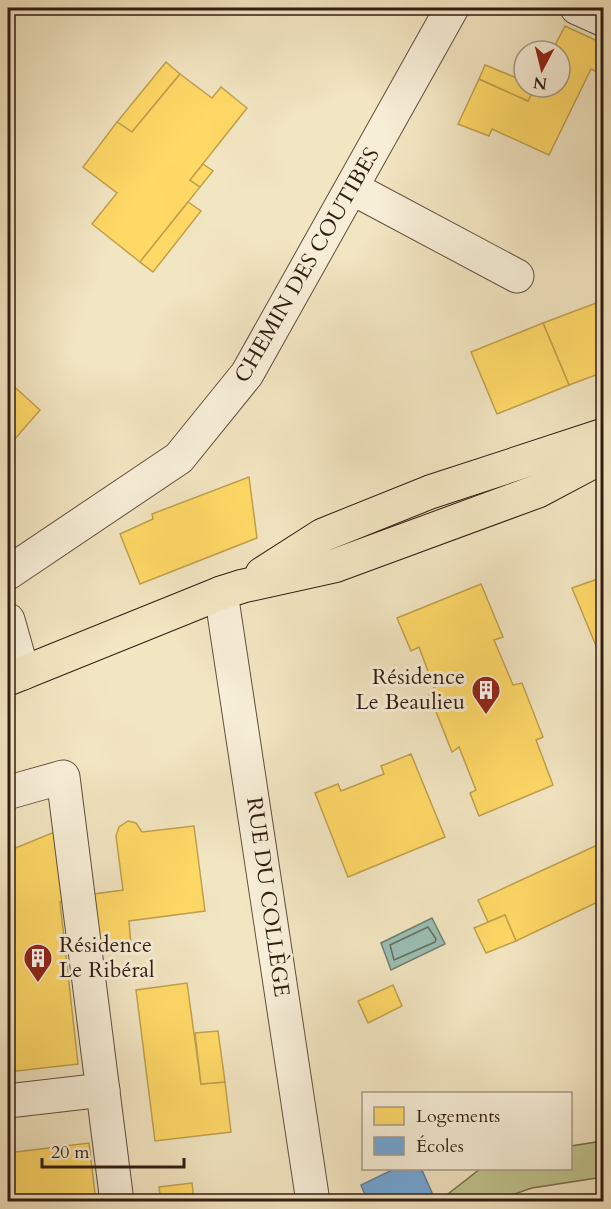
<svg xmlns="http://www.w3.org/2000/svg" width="611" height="1209" viewBox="0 0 611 1209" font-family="Cardo,serif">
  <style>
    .green { fill: #c0c38e; stroke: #787050; stroke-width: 1.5 }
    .water { fill: #9bbfb4; stroke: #707e73; stroke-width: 1.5 }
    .homes { fill: #ffd966; stroke: #c1a04d; stroke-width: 1.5 }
    .schools { fill: #6fa8dc; stroke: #5c7e9f; stroke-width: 1.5 }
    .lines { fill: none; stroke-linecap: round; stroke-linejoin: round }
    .shore { stroke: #666e63; stroke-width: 1.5 }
    .minor-casing { stroke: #604e3e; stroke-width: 35 }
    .major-casing { stroke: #301c12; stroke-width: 35 }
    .minor { stroke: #f7eed7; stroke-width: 33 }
    .major { stroke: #f2e5c1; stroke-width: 33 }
    .labels { text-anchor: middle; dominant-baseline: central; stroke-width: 6; stroke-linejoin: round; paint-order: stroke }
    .street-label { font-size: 22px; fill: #301c12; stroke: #f7eed7 }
    .poi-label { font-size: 22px; fill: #301c12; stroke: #f7eed7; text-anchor: end }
  </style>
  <rect width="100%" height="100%" fill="#f2e5c1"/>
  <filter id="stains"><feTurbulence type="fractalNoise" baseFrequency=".00333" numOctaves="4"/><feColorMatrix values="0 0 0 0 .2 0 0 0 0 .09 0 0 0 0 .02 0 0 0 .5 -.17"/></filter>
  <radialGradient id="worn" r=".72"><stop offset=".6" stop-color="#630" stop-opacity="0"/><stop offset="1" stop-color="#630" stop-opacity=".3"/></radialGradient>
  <path class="green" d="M603,1141V1177L532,1188L494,1201H439L480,1169L570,1168L571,1146Z"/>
  <path class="water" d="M432,918L445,944L391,970L381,943Z"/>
  <g class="homes">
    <path d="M565,26L604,44V75L591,69L549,155L492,129L489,136L458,124L479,79L528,101L535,87H560V51H552Z"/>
    <path d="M166,62L180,74L132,132L117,122Z"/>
    <path d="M485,65L522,80L524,77V87H535L528,101L479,79Z"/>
    <path d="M180,74L212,98L221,87L247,108L190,180L200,187L140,262L92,224L117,193L83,167L117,122L132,132Z"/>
    <path d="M203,164L213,171L200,187L190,180Z"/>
    <path d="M188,202L201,211L153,272L140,262Z"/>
    <path d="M604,300V372L569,385L543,323Z"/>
    <path d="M543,323L569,385L497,414L471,352Z"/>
    <path d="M8,381L40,410L14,440L8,436Z"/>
    <path d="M249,477L257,538L140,584L120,534L153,519L152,514Z"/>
    <path d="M603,577L604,578V665L572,588Z"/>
    <path d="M481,584L503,637L494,640L513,685L522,683L543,737L536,740L553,785L479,816L470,793L476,790L459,747L452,752L429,694L435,690L419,647L411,651L397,618Z"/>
    <path d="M411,754L445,837L348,877L315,793L338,784L341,791L384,774L381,766Z"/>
    <path d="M128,821L136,823L142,832L194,826L205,911L129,921L131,945L101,949L94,894L123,890L116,836L119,827Z"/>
    <path d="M57,831L67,900L60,902L78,1064L8,1072V851Z"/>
    <path d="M604,842V899L516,941L505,915L488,922L478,900Z"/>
    <path d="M505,915L516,941L486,953L474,928Z"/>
    <path d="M187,983L201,1084L225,1082L231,1132L155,1141L136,990Z"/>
    <path d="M393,985L402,1006L368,1023L358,1001Z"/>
    <path d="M218,1031L225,1082L201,1084L195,1033Z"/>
    <path d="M89,1143L96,1202H8V1153Z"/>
    <path d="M192,1183L194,1200L161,1202L159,1187Z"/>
    <path d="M230,1195L231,1202H179L194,1200Z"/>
  </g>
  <path class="schools" d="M396,1168H421L433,1195L420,1202H368L361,1185Z"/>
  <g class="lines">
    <path class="shore" d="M428,927L436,939L435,942L394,960L390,945Z"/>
    <g class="minor-casing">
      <g id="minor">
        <path d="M577,8L604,20"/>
        <path d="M352,188L517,276"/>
        <path d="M8,573L179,458L247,374L452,8"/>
        <path d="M221,593L313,1202"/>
        <path d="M8,620L23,673"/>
        <path d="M10,792L63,777L117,1202"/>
        <path d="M8,1101L103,1090"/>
      </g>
    </g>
    <g class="major-casing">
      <g id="major">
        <path d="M262,574L323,535L430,492L604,435"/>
        <path d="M8,679L221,593L243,586L334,566L538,491L604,456"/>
      </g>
    </g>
    <use href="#minor" class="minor"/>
    <use href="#major" class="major"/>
  </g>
  <defs>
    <g id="building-pin" transform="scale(1.5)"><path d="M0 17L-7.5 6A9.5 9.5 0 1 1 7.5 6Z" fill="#8f2418" stroke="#f7eed7"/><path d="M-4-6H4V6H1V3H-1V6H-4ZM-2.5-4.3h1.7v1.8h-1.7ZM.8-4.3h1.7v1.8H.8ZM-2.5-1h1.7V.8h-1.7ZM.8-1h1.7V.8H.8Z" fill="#fff"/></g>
  </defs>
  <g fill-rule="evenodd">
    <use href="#building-pin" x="486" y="690"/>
    <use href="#building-pin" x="38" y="958"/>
  </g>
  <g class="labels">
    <g class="street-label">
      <text transform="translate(307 265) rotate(-60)">CHEMIN DES COUTIBES</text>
      <text transform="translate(268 897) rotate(82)">RUE DU COLLÈGE</text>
    </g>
    <g class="poi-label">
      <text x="465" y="677">Résidence<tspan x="465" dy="25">Le Beaulieu</tspan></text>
      <text x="59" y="945" text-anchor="start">Résidence<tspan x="59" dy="25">Le Ribéral</tspan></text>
    </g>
  </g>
  <rect width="611" height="1209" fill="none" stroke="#f2e5c1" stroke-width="30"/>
  <rect x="9" y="9" width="593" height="1191" fill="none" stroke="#301c12" stroke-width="3"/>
  <rect x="15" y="15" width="581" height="1179" fill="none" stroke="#301c12" stroke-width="1.5"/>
  <rect x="362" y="1092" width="210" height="78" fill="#f7eed7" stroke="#a79a88" stroke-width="1.5"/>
  <rect x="374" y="1107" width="30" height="18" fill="#ffd966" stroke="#a79a88" stroke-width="1.5"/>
  <text x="416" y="1122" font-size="18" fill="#301c12">Logements</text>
  <rect x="374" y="1137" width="30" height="18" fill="#6fa8dc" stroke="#a79a88" stroke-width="1.5"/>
  <text x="416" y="1152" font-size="18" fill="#301c12">Écoles</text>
  <g transform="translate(542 69) rotate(187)"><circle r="28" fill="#f7eed7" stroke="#a79a88" stroke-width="1.5"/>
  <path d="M0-4.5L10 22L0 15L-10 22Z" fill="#8f2418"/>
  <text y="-9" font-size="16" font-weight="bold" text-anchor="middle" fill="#301c12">N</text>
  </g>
  <path d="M42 1158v9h142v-9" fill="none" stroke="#301c12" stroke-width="3"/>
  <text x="51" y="1158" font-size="18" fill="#301c12" stroke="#f7eed7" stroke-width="4.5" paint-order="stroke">20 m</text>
  <rect width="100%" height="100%" filter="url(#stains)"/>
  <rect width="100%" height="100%" fill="url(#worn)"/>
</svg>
